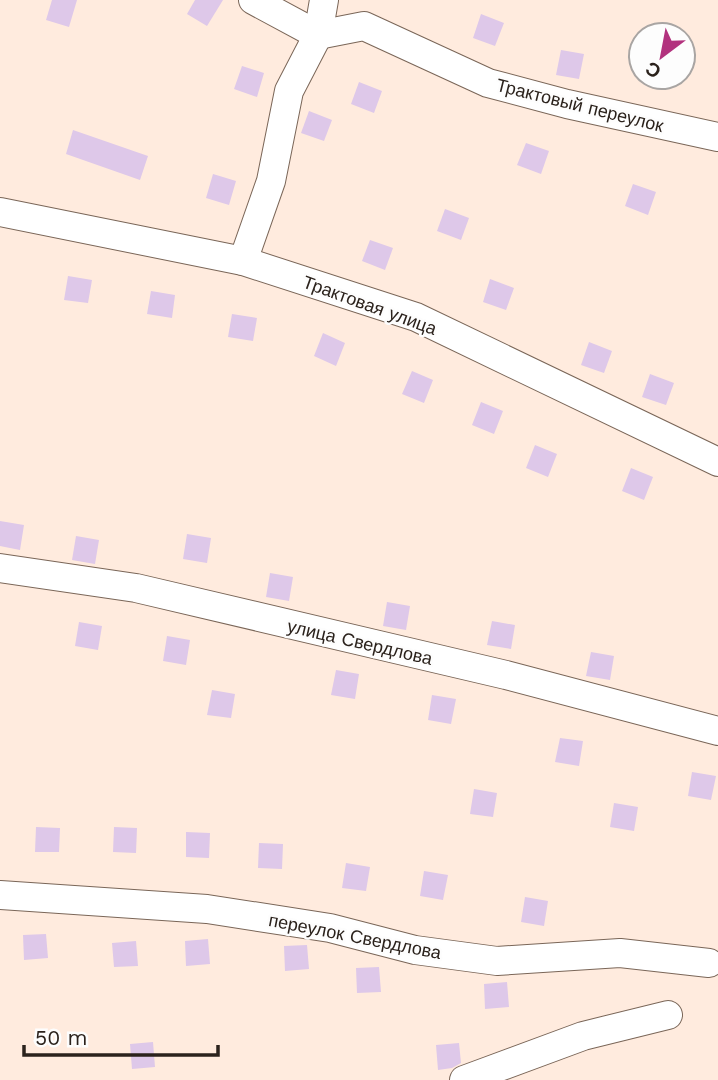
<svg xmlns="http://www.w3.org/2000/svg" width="718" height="1080" viewBox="0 0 718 1080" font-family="'Work Sans',sans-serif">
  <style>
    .building { fill: #dec8e9 }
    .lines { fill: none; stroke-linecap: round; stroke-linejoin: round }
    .street-casing { stroke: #7a6658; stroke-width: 30 }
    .street { stroke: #fff; stroke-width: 28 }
    .labels { text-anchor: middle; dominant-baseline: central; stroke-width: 5; stroke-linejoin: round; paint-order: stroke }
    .street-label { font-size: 18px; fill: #2b221c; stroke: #fdfdfd }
  </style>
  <rect width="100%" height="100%" fill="#ffebde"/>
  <g class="building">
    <path d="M52,0H77L69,27L46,20Z"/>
    <path d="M195,0H223L207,26L187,14Z"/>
    <path d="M481,14L504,23L495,46L473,38Z"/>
    <path d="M561,50L584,54L579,79L556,75Z"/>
    <path d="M242,66L264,73L257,97L234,89Z"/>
    <path d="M359,82L382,91L374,113L351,104Z"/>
    <path d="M309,111L332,120L324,141L301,133Z"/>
    <path d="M73,130L148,156L140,180L66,154Z"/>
    <path d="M526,143L549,151L541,174L517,165Z"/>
    <path d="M213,174L236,181L229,205L206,198Z"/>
    <path d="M633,184L656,192L648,215L625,206Z"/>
    <path d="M445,209L469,218L461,240L437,231Z"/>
    <path d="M370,240L393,248L385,270L362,261Z"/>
    <path d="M68,276L92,280L88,303L64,300Z"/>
    <path d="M490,279L514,288L506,310L483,302Z"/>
    <path d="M151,291L175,295L172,318L147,314Z"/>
    <path d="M232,314L257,318L253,341L228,337Z"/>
    <path d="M323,333L345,343L336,366L314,356Z"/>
    <path d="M589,342L612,351L604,373L581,365Z"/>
    <path d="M412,371L433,380L424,403L402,394Z"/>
    <path d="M650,374L674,383L666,405L642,397Z"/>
    <path d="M481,402L503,411L494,434L472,425Z"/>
    <path d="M535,445L557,454L548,477L526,468Z"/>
    <path d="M631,468L653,477L644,500L622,491Z"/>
    <path d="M0,521L24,525L20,550L0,546Z"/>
    <path d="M187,534L211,538L207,563L183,559Z"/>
    <path d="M76,536L99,540L95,564L72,560Z"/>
    <path d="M270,573L293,577L289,601L266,597Z"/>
    <path d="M387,602L410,606L406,630L383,626Z"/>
    <path d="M492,621L515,625L511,649L487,645Z"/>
    <path d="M79,622L102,626L98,650L75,646Z"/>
    <path d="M167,636L190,640L186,665L163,661Z"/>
    <path d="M591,652L614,656L610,680L586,676Z"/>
    <path d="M336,670L359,674L355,699L331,695Z"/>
    <path d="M212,690L235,694L231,718L207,715Z"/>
    <path d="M432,695L456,699L451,724L428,720Z"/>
    <path d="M560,738L583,741L579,766L555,762Z"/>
    <path d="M692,772L716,776L711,800L688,796Z"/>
    <path d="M474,789L497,793L493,817L470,814Z"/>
    <path d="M614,803L638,807L634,831L610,827Z"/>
    <path d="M36,827L60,828L59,852H35Z"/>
    <path d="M114,827L137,828L136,853L113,852Z"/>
    <path d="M186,832L210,833L209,858L186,857Z"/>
    <path d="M259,843L283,844L282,869L258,868Z"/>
    <path d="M346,863L370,867L366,891L342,888Z"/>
    <path d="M424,871L448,875L443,900L420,896Z"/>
    <path d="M525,897L548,901L544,926L521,922Z"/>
    <path d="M46,934L48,958L24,960L23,935Z"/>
    <path d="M208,939L210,964L186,966L185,941Z"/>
    <path d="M136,941L138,966L114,967L112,943Z"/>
    <path d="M307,945L309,969L285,971L284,946Z"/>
    <path d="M379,967L381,992L357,993L356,968Z"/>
    <path d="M507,982L509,1007L485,1009L484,984Z"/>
    <path d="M153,1042L155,1067L132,1069L130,1044Z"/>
    <path d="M459,1043L461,1063L452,1068L438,1070L436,1045Z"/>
  </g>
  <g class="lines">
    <g class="street-casing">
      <g id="street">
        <path d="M253,0L318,35L364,26L488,83L567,104L718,137"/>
        <path d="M0,212L243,261L416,317L718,462"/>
        <path d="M243,261L271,181L289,91L318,35L324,0"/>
        <path d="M0,568L136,588L506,675L718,731"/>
        <path d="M0,895L207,909L330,928L415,950L497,961L620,953L709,963"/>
        <path d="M464,1080L583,1036L668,1015"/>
      </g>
    </g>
    <use href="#street" class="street"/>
  </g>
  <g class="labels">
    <g class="street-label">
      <text transform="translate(580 105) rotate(14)">Трактовый переулок</text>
      <text transform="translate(370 305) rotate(20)">Трактовая улица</text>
      <text transform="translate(360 642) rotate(13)">улица Свердлова</text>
      <text transform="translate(355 936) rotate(11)">переулок Свердлова</text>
    </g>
  </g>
  <g transform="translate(662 56) rotate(212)"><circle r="33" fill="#fdfdfd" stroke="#a9a5a3" stroke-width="2"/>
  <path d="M0-5L12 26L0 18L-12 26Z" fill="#b2327e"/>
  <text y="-10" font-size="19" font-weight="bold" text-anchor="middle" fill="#2b221c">С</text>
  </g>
  <path d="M24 1045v10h194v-10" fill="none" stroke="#2b221c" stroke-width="3.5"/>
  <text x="35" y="1045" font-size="21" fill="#2b221c" stroke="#fdfdfd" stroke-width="5" paint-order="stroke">50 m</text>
</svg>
